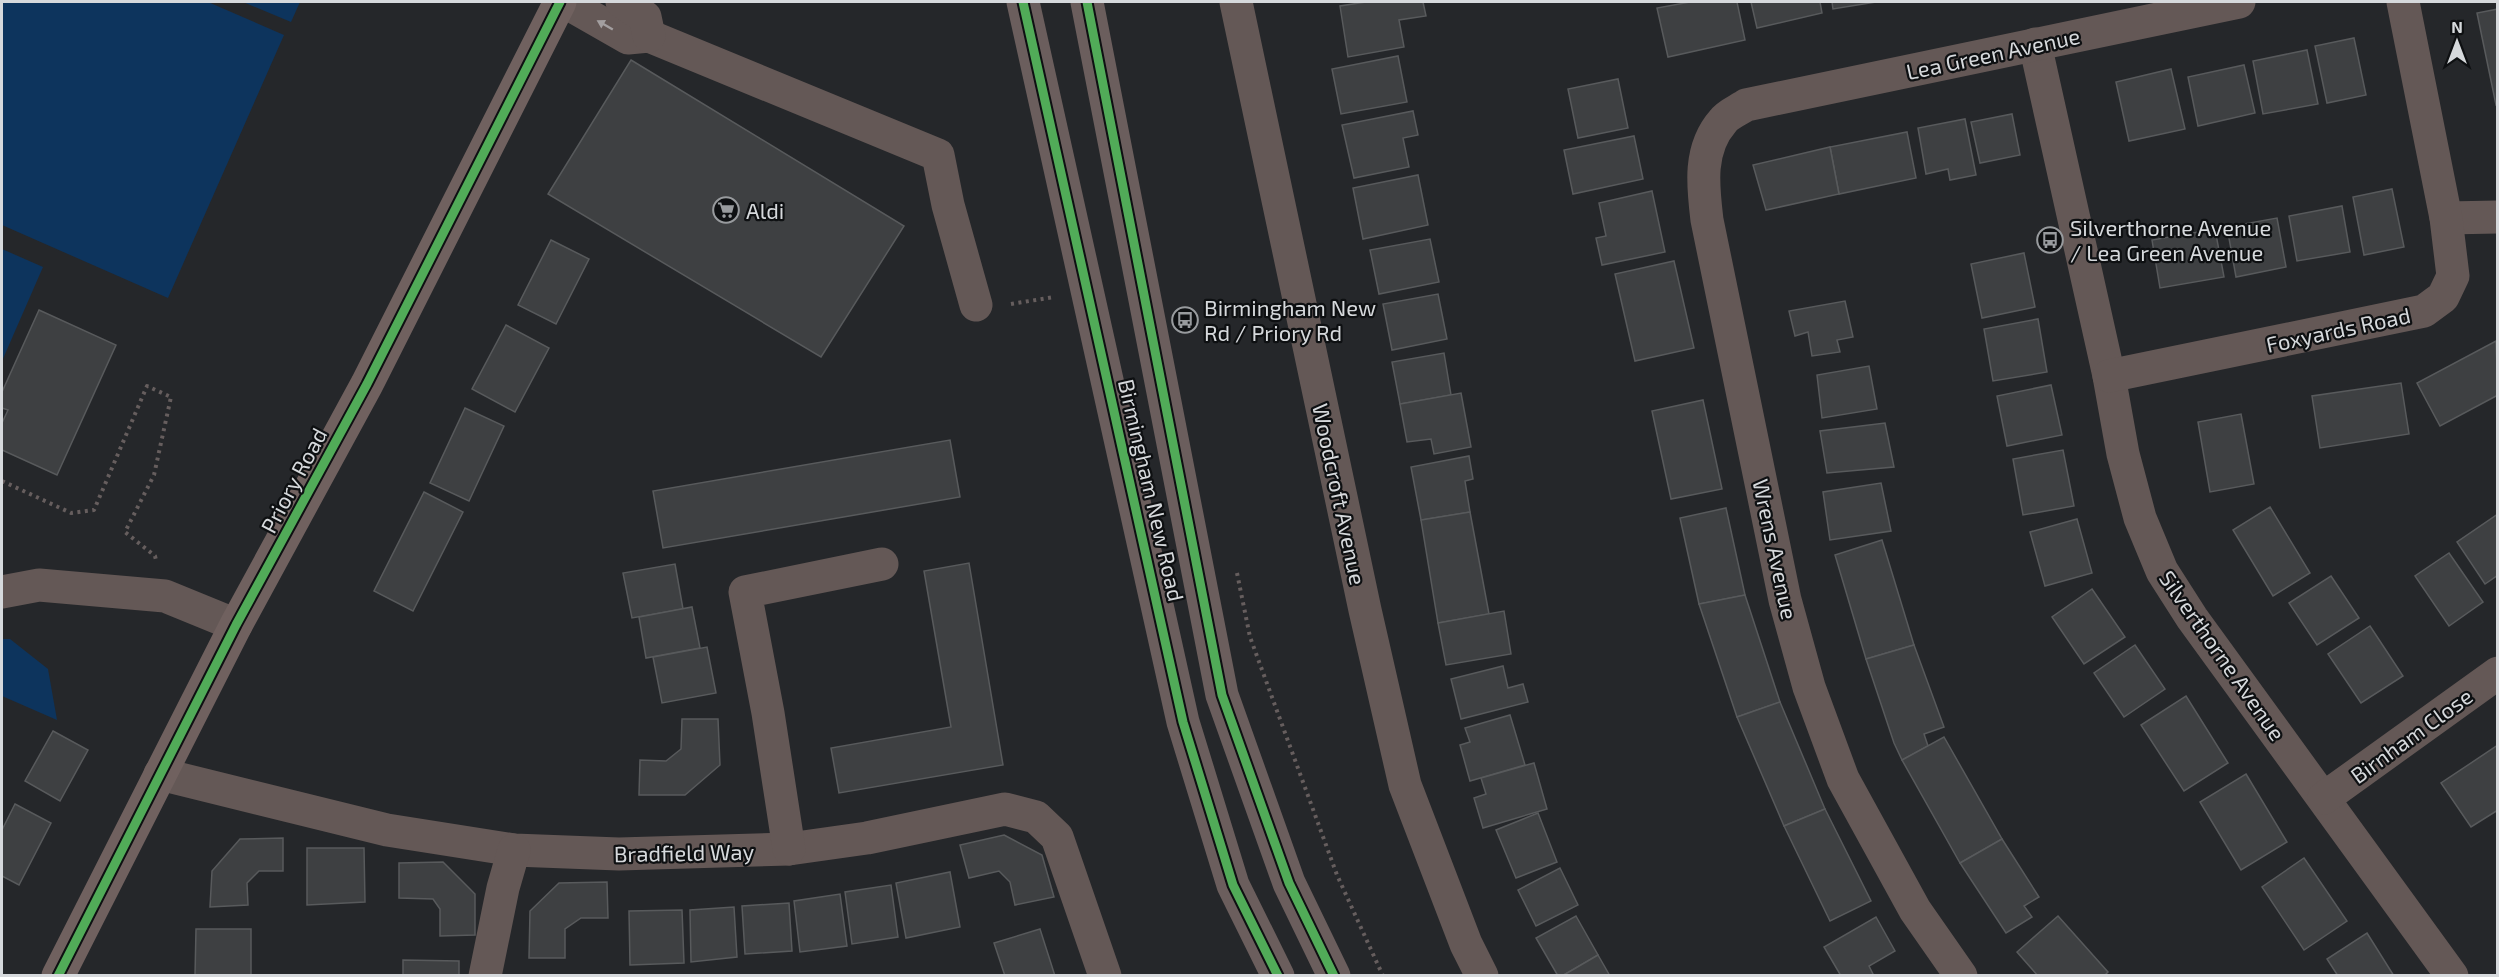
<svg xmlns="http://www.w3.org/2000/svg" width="2499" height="977" viewBox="0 0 2499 977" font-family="'Exo 2',sans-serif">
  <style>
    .green { fill: #0d345d }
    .building { fill: #3e4042; stroke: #585a5c; stroke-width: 1.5 }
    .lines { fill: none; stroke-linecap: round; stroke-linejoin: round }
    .path { stroke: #665e5e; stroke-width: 4; stroke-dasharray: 3 4.5; stroke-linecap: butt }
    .minor { stroke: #645856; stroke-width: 33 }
    .major { stroke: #70615f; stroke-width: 33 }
    .highway { stroke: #6b5e5d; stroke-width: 33 }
    .cycleway-casing { stroke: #0e1012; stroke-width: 13 }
    .cycleway { stroke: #51ab58; stroke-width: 9 }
    .oneway { fill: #a39fa0 }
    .labels { text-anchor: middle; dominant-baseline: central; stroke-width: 4.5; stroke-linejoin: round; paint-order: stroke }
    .street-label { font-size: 22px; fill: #d6d9dc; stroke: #0e1012 }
    .poi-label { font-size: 22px; fill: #d6d9dc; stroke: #0e1012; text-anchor: start }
  </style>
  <rect width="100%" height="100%" fill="#25272a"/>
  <g class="green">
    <path d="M2,2H208L284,35L168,298L2,225Z"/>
    <path d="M243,2H300L291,22Z"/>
    <path d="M2,249L43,267L2,361Z"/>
    <path d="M2,639H10L48,669L57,720L2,696Z"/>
  </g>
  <g class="building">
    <path d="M1366,2H1423L1426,16L1399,20L1404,47L1348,57L1340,6Z"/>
    <path d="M1690,2H1737L1745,40L1668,57L1657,8Z"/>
    <path d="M1751,2H1820L1822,13L1757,28Z"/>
    <path d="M1832,2H1876L1833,9Z"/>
    <path d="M2498,9V104L2496,105L2477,13Z"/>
    <path d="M2354,38L2366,95L2327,103L2315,46Z"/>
    <path d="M2307,50L2318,104L2263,114L2253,61Z"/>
    <path d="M1398,56L1407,102L1341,114L1332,69Z"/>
    <path d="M631,60L904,226L821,357L548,194Z"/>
    <path d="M2244,65L2255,113L2198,126L2188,77Z"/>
    <path d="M2171,69L2185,129L2129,141L2116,82Z"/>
    <path d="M1618,79L1628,128L1578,138L1568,89Z"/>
    <path d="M1413,111L1418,135L1403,138L1409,167L1354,178L1342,125Z"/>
    <path d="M2012,114L2020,155L1980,163L1971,122Z"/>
    <path d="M1965,119L1976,175L1950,180L1948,169L1926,174L1918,128Z"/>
    <path d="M1907,132L1916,178L1839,194L1830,147Z"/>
    <path d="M1634,136L1643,179L1573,194L1564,150Z"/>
    <path d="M1830,147L1839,194L1766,210L1753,165Z"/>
    <path d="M1418,175L1428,225L1363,239L1353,188Z"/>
    <path d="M2392,189L2404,247L2364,255L2353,197Z"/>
    <path d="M1652,191L1665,252L1602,265L1596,238L1606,236L1599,203Z"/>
    <path d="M2342,206L2350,252L2297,261L2289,216Z"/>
    <path d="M2277,218L2286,267L2236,277L2227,227Z"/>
    <path d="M2215,229L2224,277L2160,288L2152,240Z"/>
    <path d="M1430,239L1439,282L1379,294L1370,250Z"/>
    <path d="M551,240L589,259L556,324L518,305Z"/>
    <path d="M2024,253L2035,307L1982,318L1971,264Z"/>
    <path d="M1674,261L1694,348L1635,361L1615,274Z"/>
    <path d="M1438,294L1447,339L1392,350L1383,304Z"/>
    <path d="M1845,301L1853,337L1837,340L1840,352L1812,356L1808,332L1795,336L1789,311Z"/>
    <path d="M39,310L116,345L57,475L2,450V423L8,410L2,408V392Z"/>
    <path d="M2038,319L2047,372L1993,381L1984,329Z"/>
    <path d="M506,325L549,348L515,412L472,389Z"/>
    <path d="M2496,341L2498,395L2440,426L2417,383Z"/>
    <path d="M1444,353L1451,395L1400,404L1392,362Z"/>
    <path d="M1869,366L1877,409L1822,418L1817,375Z"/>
    <path d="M2401,383L2409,434L2320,448L2312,396Z"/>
    <path d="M2051,385L2062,435L2007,446L1997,396Z"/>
    <path d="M1461,393L1471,447L1434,454L1431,439L1407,442L1400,404Z"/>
    <path d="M1703,400L1722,489L1671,499L1652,411Z"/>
    <path d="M465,408L504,426L469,501L430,483Z"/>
    <path d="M2241,414L2254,484L2210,492L2198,422Z"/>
    <path d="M1885,423L1894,467L1827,473L1820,431Z"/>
    <path d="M950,440L960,497L663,548L653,491Z"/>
    <path d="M2063,450L2074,506L2023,515L2013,459Z"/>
    <path d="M1469,456L1473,479L1465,481L1470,512L1421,520L1411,467Z"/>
    <path d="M1881,483L1891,531L1830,540L1823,492Z"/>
    <path d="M424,492L463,512L413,611L374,591Z"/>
    <path d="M2270,507L2310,573L2273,596L2233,530Z"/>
    <path d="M1726,508L1745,595L1699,604L1680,518Z"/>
    <path d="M1470,512L1489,614L1438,623L1421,520Z"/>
    <path d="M2498,514V575L2485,584L2457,542Z"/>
    <path d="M2077,519L2092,573L2045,586L2030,532Z"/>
    <path d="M1882,540L1914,645L1866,659L1835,555Z"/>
    <path d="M2449,553L2483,602L2449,626L2415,576Z"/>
    <path d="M969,563L1003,765L839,793L831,748L951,727L924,571Z"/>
    <path d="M675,564L683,609L632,618L623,573Z"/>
    <path d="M2331,576L2359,618L2317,645L2289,603Z"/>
    <path d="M2092,589L2125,637L2084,664L2052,617Z"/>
    <path d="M1745,595L1780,702L1737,717L1699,604Z"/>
    <path d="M692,607L700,648L646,658L639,617Z"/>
    <path d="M1504,611L1511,654L1446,665L1438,623Z"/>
    <path d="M2370,626L2403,676L2361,703L2328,654Z"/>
    <path d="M1914,645L1944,727L1924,734L1928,746L1902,760L1894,743L1866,659Z"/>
    <path d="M2135,645L2165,689L2124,717L2094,673Z"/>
    <path d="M707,647L716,693L662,703L653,657Z"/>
    <path d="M1503,666L1508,688L1523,684L1528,702L1461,719L1451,679Z"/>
    <path d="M2186,696L2228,763L2184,791L2141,725Z"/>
    <path d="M1780,702L1825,809L1784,826L1737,717Z"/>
    <path d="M1510,715L1525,765L1470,781L1460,745L1470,742L1465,728Z"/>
    <path d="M682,719H718L720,765L685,795H639L640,760L666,761L681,749Z"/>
    <path d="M53,731L88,750L60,801L25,781Z"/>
    <path d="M1944,737L2002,839L1960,863L1902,760Z"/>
    <path d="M2498,745V810L2471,827L2441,783Z"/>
    <path d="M1534,763L1547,809L1483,828L1474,798L1486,794L1481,778Z"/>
    <path d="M2246,774L2287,842L2241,870L2200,802Z"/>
    <path d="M15,804L51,823L19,885L2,876V830Z"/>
    <path d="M1825,809L1871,901L1830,921L1784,826Z"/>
    <path d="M1538,813L1557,862L1516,878L1496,830Z"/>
    <path d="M1004,835L1042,855L1054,897L1015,905L1010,882L999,871L969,878L960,845Z"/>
    <path d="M283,838V871H259L247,883L248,905L210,907L212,871L240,839Z"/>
    <path d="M2002,839L2039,897L2024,906L2032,917L2006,933L1960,863Z"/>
    <path d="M307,848H364L365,902L307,905Z"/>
    <path d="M2304,858L2347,921L2304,950L2262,887Z"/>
    <path d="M443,862L475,894V935L440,936V909L433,899L399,898V863Z"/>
    <path d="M1560,868L1578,905L1536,926L1518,890Z"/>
    <path d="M950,872L960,927L906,938L896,883Z"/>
    <path d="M607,882L608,918H581L565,929V958H529L530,911L559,883Z"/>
    <path d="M891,885L898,937L852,944L845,892Z"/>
    <path d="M840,894L847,946L800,952L794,901Z"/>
    <path d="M789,903L792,951L745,954L742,906Z"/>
    <path d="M734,907L737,957L691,962L690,910Z"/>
    <path d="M682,910L684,963L630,965L629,911Z"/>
    <path d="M1576,916L1598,955L1562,976H1558L1536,938Z"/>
    <path d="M2058,916L2108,972L2104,976H2038L2017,952Z"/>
    <path d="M1876,917L1895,951L1869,966L1874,976H1841L1824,947Z"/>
    <path d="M196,929H251V975L195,976Z"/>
    <path d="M1040,929L1055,976H1005L994,943Z"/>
    <path d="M2367,933L2394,976H2338L2327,959Z"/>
    <path d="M1598,955L1610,976H1562Z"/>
    <path d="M403,960L459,961V976H403Z"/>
  </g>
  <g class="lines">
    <g class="path">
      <path d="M1011,304L1054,297"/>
      <path d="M2,481L71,513L94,510L147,386L171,397L154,475L125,532L155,556L156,560"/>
      <path d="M1237,573L1250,637L1337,875L1383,976"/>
    </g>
    <g class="minor">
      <path d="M565,2L628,38L649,36L938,155L948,205L976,305"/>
      <path d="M622,2L645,17L649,36"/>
      <path d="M1236,2L1365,610L1405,785L1466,944L1482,976"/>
      <path d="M2035,44L2109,376L2123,454L2140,518L2162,571L2192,618L2452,976"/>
      <path d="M2446,218L2498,217"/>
      <path d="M2109,376L2424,311L2443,297L2453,276L2446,218L2403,2"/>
      <path d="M2,592L39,585L165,596L236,625"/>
      <path d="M160,774L387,830L514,850L619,854L789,849L867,838L1005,809L1036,817L1057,837L1105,976"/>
      <path d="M2324,798L2498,673"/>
      <path d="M789,849L768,713L745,592L882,564"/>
      <path d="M485,976L503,888L514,850"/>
      <path d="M1961,976L1915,910L1843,779L1809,687L1785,600L1707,220C1703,187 1698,149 1723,121C1728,114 1739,110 1746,105L2239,2"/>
    </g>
    <path class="major" d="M58,976L236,625L367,384L560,2"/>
    <g class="highway">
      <path d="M1023,2L1183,722L1233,885L1278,976"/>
      <path d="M1087,2L1222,695L1289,883L1334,976"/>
    </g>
    <g class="cycleway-casing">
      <g id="cycleway">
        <path d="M1023,2L1183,722L1233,885L1278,976"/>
        <path d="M1087,2L1222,695L1289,883L1334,976"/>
        <path d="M58,976L236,625L367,384L560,2"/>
      </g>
    </g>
    <use href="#cycleway" class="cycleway"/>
  </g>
  <defs><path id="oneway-solid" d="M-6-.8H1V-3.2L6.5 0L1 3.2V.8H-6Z" transform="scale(1.5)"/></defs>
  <use class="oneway" href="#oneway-solid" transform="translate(605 25) rotate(-150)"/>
  <defs>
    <g id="supermarket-ring" transform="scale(1.35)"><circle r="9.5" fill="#0e1012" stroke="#989b9e" stroke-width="1.5"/><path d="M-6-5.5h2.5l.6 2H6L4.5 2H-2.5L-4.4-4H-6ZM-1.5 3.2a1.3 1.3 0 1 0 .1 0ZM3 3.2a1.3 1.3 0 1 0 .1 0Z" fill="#989b9e"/></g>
    <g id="bus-ring" transform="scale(1.35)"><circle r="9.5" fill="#0e1012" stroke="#989b9e" stroke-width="1.5"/><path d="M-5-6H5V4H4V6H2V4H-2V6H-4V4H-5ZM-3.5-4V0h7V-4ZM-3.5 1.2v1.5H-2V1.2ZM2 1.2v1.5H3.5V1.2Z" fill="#989b9e"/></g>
  </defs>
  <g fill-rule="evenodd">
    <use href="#supermarket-ring" x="726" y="210"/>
    <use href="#bus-ring" x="2050" y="240"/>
    <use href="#bus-ring" x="1185" y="320"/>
  </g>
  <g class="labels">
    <g class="street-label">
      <text transform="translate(1993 53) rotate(-12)">Lea Green Avenue</text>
      <text transform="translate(2338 329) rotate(-12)">Foxyards Road</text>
      <text transform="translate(293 480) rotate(-62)">Priory Road</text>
      <text transform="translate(1152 490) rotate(77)">Birmingham New Road</text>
      <text transform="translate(1340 494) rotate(78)">Woodcroft Avenue</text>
      <text transform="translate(1776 549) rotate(78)">Wrens Avenue</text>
      <text transform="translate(2223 655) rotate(55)">Silverthorne Avenue</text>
      <text transform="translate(2411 735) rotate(-36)">Birnham Close</text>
      <text transform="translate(684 852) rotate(-1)">Bradfield Way</text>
    </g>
    <g class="poi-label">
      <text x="746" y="210">Aldi</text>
      <text x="2070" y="227">Silverthorne Avenue<tspan x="2070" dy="25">/ Lea Green Avenue</tspan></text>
      <text x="1204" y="307">Birmingham New<tspan x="1204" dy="25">Rd / Priory Rd</tspan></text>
    </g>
  </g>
  <rect width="2499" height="977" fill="none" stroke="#d6d9dc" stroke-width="6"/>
  <g transform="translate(2457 42)" stroke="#0e1012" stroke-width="4.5" paint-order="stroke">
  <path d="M0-4.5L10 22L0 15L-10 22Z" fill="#d6d9dc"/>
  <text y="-9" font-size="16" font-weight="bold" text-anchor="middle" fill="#d6d9dc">N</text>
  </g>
</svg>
